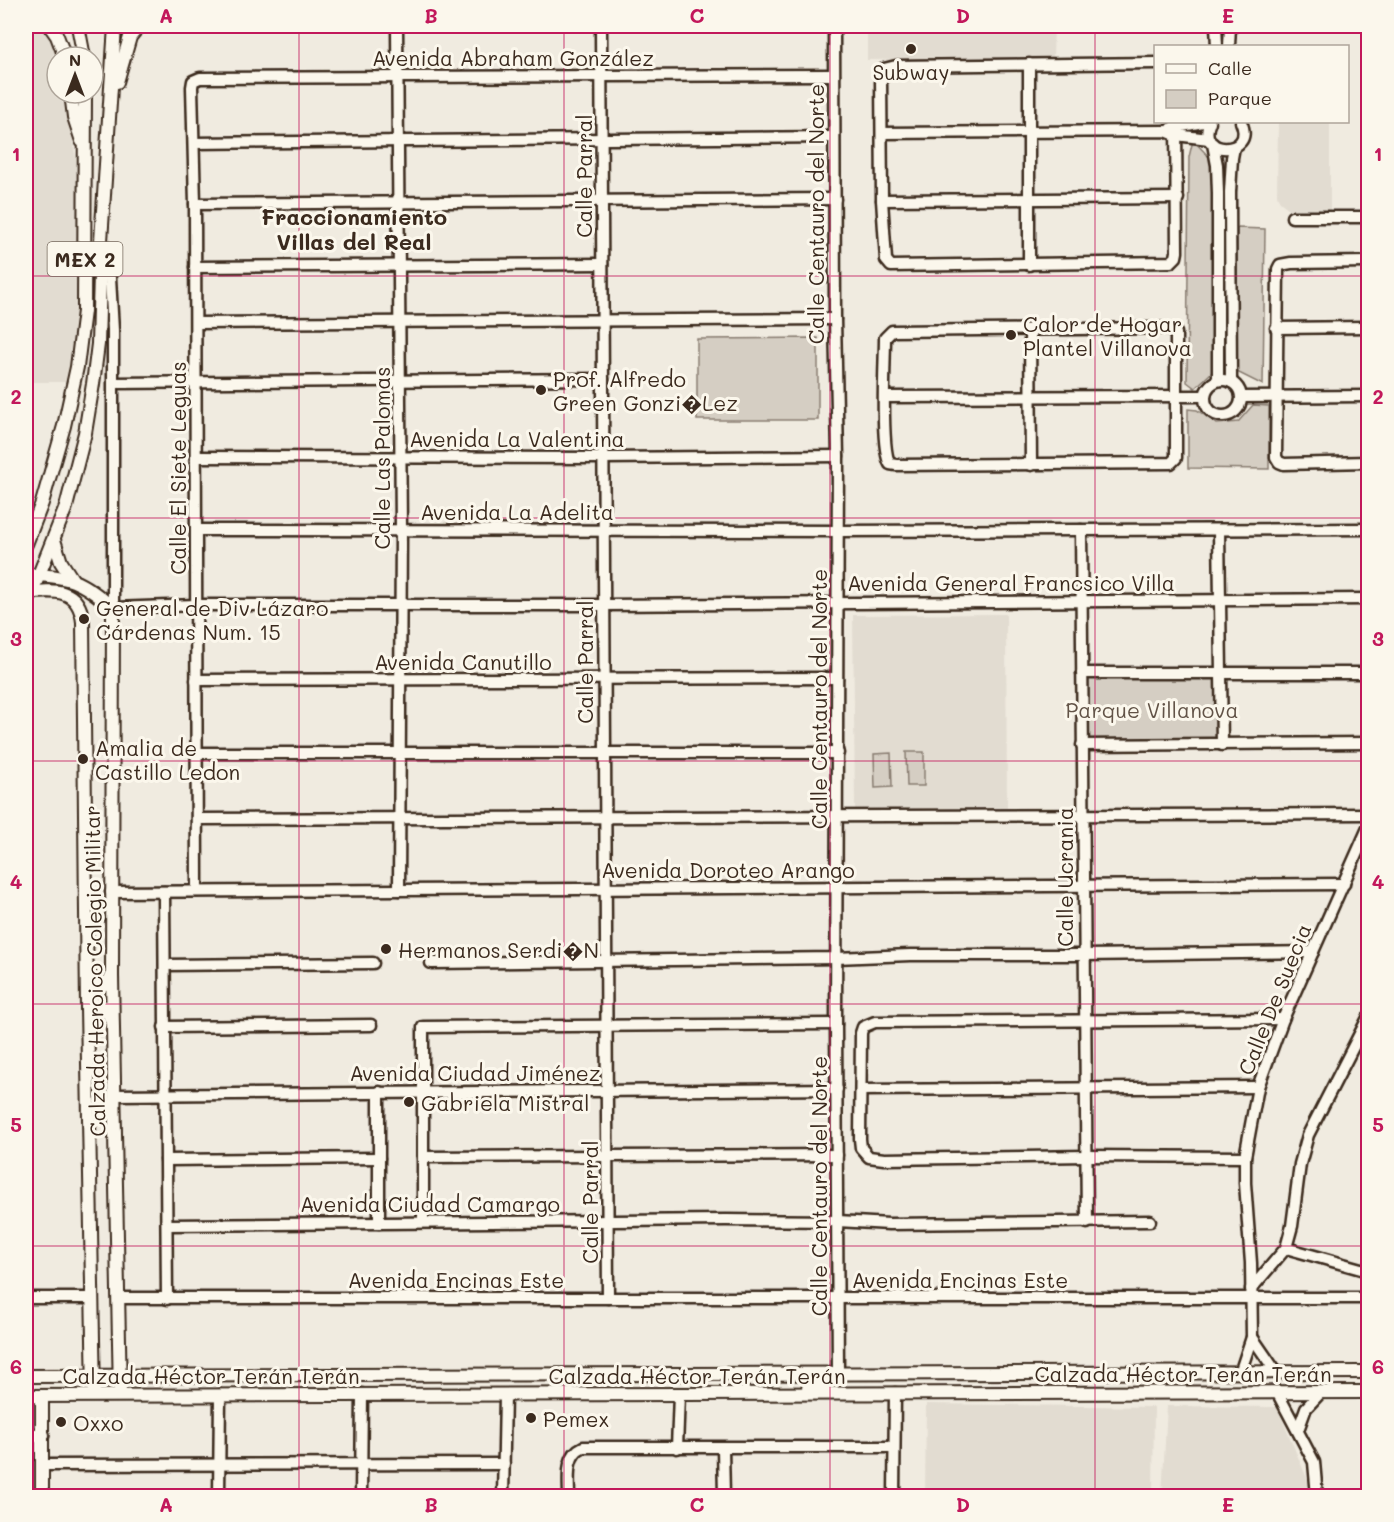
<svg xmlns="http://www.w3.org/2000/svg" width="1394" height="1522" viewBox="0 0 1394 1522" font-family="Mali,sans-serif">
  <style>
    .built { fill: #e2dcd1 }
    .green { fill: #d5cec3; stroke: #887c70; stroke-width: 1.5 }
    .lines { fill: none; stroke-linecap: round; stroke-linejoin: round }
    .minor-casing { stroke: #3b2a1e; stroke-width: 15 }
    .major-casing { stroke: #3b2a1e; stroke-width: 16 }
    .minor { stroke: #fbf7ec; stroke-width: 10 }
    .major { stroke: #fbf7ec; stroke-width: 12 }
    .grid { fill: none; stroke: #c2185b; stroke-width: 1.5; stroke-opacity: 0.55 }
    .poi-dot { fill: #3b2a1e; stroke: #fbf7ec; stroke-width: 2 }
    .labels { text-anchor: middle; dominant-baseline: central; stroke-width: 6; stroke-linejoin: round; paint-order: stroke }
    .shield { fill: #fbf7ec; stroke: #75685c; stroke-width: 1.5 }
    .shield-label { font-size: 20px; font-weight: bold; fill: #3b2a1e }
    .street-label { font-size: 21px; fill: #3b2a1e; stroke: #fbf7ec }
    .poi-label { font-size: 21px; fill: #3b2a1e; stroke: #fbf7ec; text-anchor: start }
    .park-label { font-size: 21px; fill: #625347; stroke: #fbf7ec }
    .neighbourhood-label { font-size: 22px; font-weight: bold; fill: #3b2a1e; stroke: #fbf7ec }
    .neatline { fill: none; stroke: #c2185b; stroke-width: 2 }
    .grid-label { font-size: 20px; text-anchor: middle; font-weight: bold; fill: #c2185b }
  </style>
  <rect width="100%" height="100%" fill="#f0ebe0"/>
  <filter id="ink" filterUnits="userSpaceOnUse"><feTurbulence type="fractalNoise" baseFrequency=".0167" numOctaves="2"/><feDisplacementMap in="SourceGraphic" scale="12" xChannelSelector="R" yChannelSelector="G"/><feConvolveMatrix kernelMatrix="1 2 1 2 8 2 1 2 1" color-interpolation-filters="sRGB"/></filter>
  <g filter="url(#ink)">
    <g class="built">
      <path d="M26,26H44L49,31L59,57H57V93H66L79,180V284L72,354L65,382H26Z"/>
      <path d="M867,26H1054L1053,58L867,60Z"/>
      <path d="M1278,122H1330V210L1289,209L1280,202L1277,195Z"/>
      <path d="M1006,614L1007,808L855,809L853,615Z"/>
      <path d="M926,1404L1154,1407L1153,1496H925Z"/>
      <path d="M1167,1406L1277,1407L1309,1483L1307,1496H1162Z"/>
    </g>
    <g class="green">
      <path d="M1193,140L1212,160V372L1195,388L1187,382L1189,157Z"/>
      <path d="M1237,228L1265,229L1263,385L1237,372Z"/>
      <path d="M818,338V420H697V339Z"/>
      <path d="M1253,405L1269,406V469L1188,468V409L1197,410L1217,424L1238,422Z"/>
      <path d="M1082,674L1220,675L1221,744L1083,745Z"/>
      <path d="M906,752H924V786H907Z"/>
      <path d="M891,753L892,787L875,788L874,754Z"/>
    </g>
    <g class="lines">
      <g class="minor-casing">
        <g id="minor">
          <path d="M397,26L401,530L399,890"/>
          <path d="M601,26L608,1298"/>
          <path d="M834,26L835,319L838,456L836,1024L838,1373"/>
          <path d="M1216,26L1217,46"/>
          <path d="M1229,46L1230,26"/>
          <path d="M1156,63L896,66L884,69L881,77L882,200L886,260L891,266L1171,262L1176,257L1177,252L1176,122"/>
          <path d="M1210,122C1194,157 1257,157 1241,122"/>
          <path d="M1172,128L1203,122"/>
          <path d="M882,133L1166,131L1176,135L1209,139"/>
          <path d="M194,143L834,137"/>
          <path d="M1213,144L1217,165L1218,193V380"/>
          <path d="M882,200L1178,198"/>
          <path d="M195,204L835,199"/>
          <path d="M1292,217H1368"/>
          <path d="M101,258L110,278L113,330V608L196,605H604L1368,599"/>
          <path d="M1368,262L1291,263L1280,265L1278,269L1276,457L1279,462L1284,464L1368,462"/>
          <path d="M1029,265V64"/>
          <path d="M195,267L602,264"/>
          <path d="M196,323L835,319"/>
          <path d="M1166,328L1176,333V458L1171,463L896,465L890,464C880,449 885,361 885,338L892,331Z"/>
          <path d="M1276,328L1368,327"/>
          <path d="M1030,329L1031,465"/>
          <circle cx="1223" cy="398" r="18"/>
          <path d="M1231,382L1230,192L1232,158L1234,147"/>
          <path d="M114,383L603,379"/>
          <path d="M885,397L1205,396"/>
          <path d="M1242,397L1368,396"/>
          <path d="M197,457L603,458L838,456"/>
          <path d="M196,530L838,531L1368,529"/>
          <path d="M1081,530L1087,1223"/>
          <path d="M1219,530L1222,745"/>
          <path d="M1082,673H1368"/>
          <path d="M196,680L837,678"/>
          <path d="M1082,745L1368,743"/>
          <path d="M197,753H838"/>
          <path d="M198,819L1368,814"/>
          <path d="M197,891L195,204L192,87L193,81L200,78L834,75"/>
          <path d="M111,892L1344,884"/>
          <path d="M164,892L167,1299"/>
          <path d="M431,963L836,958L910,955H1085L1313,952"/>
          <path d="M165,965L373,963"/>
          <path d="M164,1027L371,1025"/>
          <path d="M861,1090L1258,1087"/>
          <path d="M379,1092V1223"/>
          <path d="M114,1095L837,1089"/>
          <path d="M423,1157L837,1155"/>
          <path d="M1245,1157L1086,1156L884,1159L869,1157L861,1148L860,1139L861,1033L863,1027L875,1022L1283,1019"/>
          <path d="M166,1160L379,1158"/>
          <path d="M423,1222V1027L836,1024"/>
          <path d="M167,1225L726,1220L838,1221L889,1224L1150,1221"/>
          <path d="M1286,1248L1368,1271"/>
          <path d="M1251,1289L1286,1248L1292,1226L1300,1164L1308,1135L1368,1018"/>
          <path d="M26,1298H91"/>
          <path d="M119,1298H1368"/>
          <path d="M1252,1337L1276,1372"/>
          <path d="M1240,1373L1252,1337L1251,1263L1245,1183V1157L1258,1087L1283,1019L1368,828"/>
          <path d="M1277,1392L1314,1462L1317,1496"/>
          <path d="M1298,1430L1306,1408L1321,1392"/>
          <path d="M677,1448L679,1394"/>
          <path d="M723,1448L724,1496"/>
          <path d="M43,1465L504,1464"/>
          <path d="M219,1496L220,1395"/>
          <path d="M361,1496L362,1394"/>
          <path d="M503,1496L505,1395"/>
          <path d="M569,1496C569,1479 565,1455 583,1447H894"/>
          <path d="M894,1496L895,1393"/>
        </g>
      </g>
      <g class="major-casing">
        <g id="major">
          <path d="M50,26L57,36L65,57"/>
          <path d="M78,26L84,57"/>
          <path d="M117,82L130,37L139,26"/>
          <path d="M71,93L74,117L82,141"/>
          <path d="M54,540L61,562L72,579"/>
          <path d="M26,544L42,503L64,426L77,367L84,311L85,93"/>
          <path d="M26,575C68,575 81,580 113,608L112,976L120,1395"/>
          <path d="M36,582L66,507L85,433L93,384L98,344L101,241L115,26"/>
          <path d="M26,593C54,590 79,587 83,622L87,1008L94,1395"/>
          <path d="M87,969C91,979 94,985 106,984L112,976"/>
          <path d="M87,1008L96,1004L105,1007L111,1020"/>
          <path d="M26,1376L1368,1372"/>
          <path d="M808,1388C821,1387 829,1383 838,1373"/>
          <path d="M26,1396L1368,1392"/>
          <path d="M42,1396V1496"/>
          <path d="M26,1435H43"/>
        </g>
      </g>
      <use href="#minor" class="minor"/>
      <use href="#major" class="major"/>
    </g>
  </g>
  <path class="grid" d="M299,26V1496M564,26V1496M830,26V1496M1095,26V1496M26,276H1368M26,518H1368M26,761H1368M26,1004H1368M26,1246H1368"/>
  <g class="poi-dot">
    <circle cx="911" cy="49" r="6"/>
    <circle cx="1011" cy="335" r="6"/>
    <circle cx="541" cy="390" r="6"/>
    <circle cx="84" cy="619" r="6"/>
    <circle cx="83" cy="759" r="6"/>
    <circle cx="386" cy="949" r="6"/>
    <circle cx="409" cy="1102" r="6"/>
    <circle cx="531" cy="1418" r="6"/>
    <circle cx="61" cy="1422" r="6"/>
  </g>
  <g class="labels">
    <rect class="shield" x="47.5" y="242" width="75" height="34" rx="4.5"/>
    <g class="shield-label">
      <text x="85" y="259">MEX 2</text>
    </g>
    <g class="street-label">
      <text x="513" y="57">Avenida Abraham González</text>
      <text transform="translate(583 176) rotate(-90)">Calle Parral</text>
      <text transform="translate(815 214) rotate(-90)">Calle Centauro del Norte</text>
      <text x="517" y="438">Avenida La Valentina</text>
      <text transform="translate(381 458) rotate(-90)">Calle Las Palomas</text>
      <text transform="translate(177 468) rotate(-90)">Calle El Siete Leguas</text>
      <text x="517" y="511">Avenida La Adelita</text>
      <text x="1011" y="582">Avenida General Francsico Villa</text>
      <text x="463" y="661">Avenida Canutillo</text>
      <text transform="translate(584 662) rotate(-90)">Calle Parral</text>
      <text transform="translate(818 699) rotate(-90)">Calle Centauro del Norte</text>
      <text x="728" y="869">Avenida Doroteo Arango</text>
      <text transform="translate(1064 877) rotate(-90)">Calle Ucrania</text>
      <text transform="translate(94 971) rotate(-91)">Calzada Heroico Colegio Militar</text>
      <text transform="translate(1274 999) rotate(-68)">Calle De Suecia</text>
      <text x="475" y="1072">Avenida Ciudad Jiménez</text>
      <text transform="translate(818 1186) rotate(-90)">Calle Centauro del Norte</text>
      <text transform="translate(589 1202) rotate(-90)">Calle Parral</text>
      <text x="430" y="1203">Avenida Ciudad Camargo</text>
      <text x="456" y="1279">Avenida Encinas Este</text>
      <text x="960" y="1279">Avenida Encinas Este</text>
      <text x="1183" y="1373">Calzada Héctor Terán Terán</text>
      <text x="211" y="1375">Calzada Héctor Terán Terán</text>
      <text x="697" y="1375">Calzada Héctor Terán Terán</text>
    </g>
    <g class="poi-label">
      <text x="911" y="71" text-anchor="middle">Subway</text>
      <text x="1023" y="323">Calor de Hogar<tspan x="1023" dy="24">Plantel Villanova</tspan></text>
      <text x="553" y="378">Prof. Alfredo<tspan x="553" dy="24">Green Gonzi�Lez</tspan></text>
      <text x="96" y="607">General de Div Lázaro<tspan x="96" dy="24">Cárdenas Num. 15</tspan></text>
      <text x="95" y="747">Amalia de<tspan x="95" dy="24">Castillo Ledon</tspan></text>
      <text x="398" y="949">Hermanos Serdi�N</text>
      <text x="421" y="1102">Gabriela Mistral</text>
      <text x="543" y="1418">Pemex</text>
      <text x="73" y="1422">Oxxo</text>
    </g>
    <g class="park-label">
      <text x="1152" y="709">Parque Villanova</text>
    </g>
    <g class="neighbourhood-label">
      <text x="354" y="216">Fraccionamiento<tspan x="354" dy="25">Villas del Real</tspan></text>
    </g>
  </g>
  <rect width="1394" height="1522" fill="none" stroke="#fbf7ec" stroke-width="66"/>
  <rect x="1154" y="45" width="195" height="78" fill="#fbf7ec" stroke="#aea59a" stroke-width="1.5"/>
  <rect x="1166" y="64" width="30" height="9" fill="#fbf7ec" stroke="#aea59a" stroke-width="1.5"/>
  <text x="1208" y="75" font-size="18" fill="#3b2a1e">Calle</text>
  <rect x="1166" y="90" width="30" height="18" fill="#d5cec3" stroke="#aea59a" stroke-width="1.5"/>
  <text x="1208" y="105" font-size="18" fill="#3b2a1e">Parque</text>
  <g transform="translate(75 75)"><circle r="28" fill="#fbf7ec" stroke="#aea59a" stroke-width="1.5"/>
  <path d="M0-4.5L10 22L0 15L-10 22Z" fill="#3b2a1e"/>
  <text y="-9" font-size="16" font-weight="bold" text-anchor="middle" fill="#3b2a1e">N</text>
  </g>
  <rect x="33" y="33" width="1328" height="1456" class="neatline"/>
  <g class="grid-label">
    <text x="166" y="23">A</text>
    <text x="431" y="23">B</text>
    <text x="697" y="23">C</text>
    <text x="963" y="23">D</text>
    <text x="1228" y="23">E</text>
    <text x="16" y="161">1</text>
    <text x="1378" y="161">1</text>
    <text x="16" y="404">2</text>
    <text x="1378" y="404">2</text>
    <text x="16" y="646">3</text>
    <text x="1378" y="646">3</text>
    <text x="16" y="889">4</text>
    <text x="1378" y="889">4</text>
    <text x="16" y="1132">5</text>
    <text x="1378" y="1132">5</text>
    <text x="16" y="1374">6</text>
    <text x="1378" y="1374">6</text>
    <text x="166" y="1512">A</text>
    <text x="431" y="1512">B</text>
    <text x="697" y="1512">C</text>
    <text x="963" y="1512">D</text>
    <text x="1228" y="1512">E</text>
  </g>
</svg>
